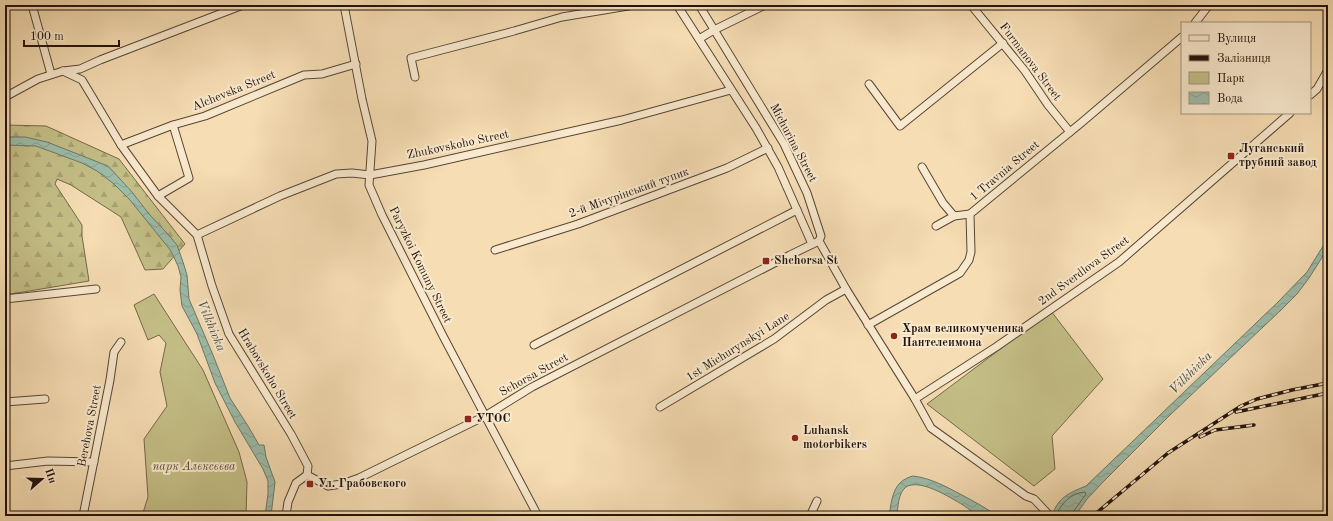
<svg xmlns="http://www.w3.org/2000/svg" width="1333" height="521" viewBox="0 0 1333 521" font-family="'Old Standard TT',serif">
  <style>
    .forest { fill: url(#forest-firs); stroke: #736948 }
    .park { fill: #c4bf87; stroke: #736948 }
    .water { fill: url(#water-waves); stroke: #6c7869 }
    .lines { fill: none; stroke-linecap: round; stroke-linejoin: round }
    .shore { stroke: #60685a; stroke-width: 1 }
    .minor-casing { stroke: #574634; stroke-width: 9 }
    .minor { stroke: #f9e9ce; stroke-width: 7 }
    .rail-casing { stroke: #22130a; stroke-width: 3.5 }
    .rail { stroke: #f9e9ce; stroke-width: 2; stroke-dasharray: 6; stroke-linecap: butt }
    .poi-dot { fill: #8f2418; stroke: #f9e9ce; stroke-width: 1.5 }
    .labels { text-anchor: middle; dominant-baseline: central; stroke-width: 4; stroke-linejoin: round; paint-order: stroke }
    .street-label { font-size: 12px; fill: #22130a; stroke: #f9e9ce }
    .poi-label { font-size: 12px; font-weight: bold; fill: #22130a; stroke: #f9e9ce; text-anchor: start }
    .park-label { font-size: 12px; font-style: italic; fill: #5b4f36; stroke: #f9e9ce }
    .water-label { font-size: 13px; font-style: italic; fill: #4d4e42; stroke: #f9e9ce }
  </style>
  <defs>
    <pattern id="forest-firs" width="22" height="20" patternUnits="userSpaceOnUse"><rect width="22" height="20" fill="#c4bf87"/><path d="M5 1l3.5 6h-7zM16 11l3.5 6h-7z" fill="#a8a373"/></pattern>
    <pattern id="water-waves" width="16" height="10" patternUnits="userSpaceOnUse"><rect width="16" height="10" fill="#9dbca9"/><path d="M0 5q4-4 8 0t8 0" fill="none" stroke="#87a190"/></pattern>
  </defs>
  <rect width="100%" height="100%" fill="#f6ddb4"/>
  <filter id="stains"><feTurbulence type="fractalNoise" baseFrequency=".005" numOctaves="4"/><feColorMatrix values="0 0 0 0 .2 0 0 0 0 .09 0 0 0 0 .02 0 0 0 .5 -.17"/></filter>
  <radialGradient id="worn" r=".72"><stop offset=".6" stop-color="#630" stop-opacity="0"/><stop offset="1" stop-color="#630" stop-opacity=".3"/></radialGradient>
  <path class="forest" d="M5,125L46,126L119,159L185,244L163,269L145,270L121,217L71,185L57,179L55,184L82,225V236L89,281L5,295Z"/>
  <g class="park">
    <path d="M154,294L203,370L239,452L247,482L246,516H142L148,497L144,439L167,406L160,372L166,343L159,335L148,340L134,305Z"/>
    <path d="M1051,311L1103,379L1052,436L1055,469L1034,486L927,404Z"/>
  </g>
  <g class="water">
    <path d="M9,137H25L47,142L108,166L132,192L149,214L166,232L177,245L183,262L187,275L189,299L213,355L230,398L248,426L259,445H264L266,457L275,482L271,516H265L268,494V481L263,469L235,422L215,383L197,334L182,306L180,290L181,277L178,266L171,251L130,200L114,184L97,171L82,163L36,146L5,145V138Z"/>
    <path d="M1328,238V248L1309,278L1297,294L1281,310L1169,416L1105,480L1087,499L1075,516H1052C1058,497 1069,493 1086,486L1278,302L1307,272Z"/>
    <path d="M913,476C930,478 945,486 960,494C973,501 985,507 997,516C992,516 987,517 982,516C976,515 969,509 963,505C951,498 920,478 906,487C898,493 898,507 897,516H889C892,498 893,481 913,476Z"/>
  </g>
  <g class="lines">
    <path class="shore" d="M1056,516C1061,503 1071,493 1085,492L1086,494L1073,512L1072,516"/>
    <g class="minor-casing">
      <g id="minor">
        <path d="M32,5L51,74"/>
        <path d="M344,5L362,99L372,141L369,185L382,215L443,336L538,516"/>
        <path d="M677,5L756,128L778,167L812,244"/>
        <path d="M699,5L784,144L807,193L821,236L819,241L846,289L915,399L931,428L1026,496L1034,499L1050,516"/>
        <path d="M971,5L1025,71L1048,105L1070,132"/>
        <path d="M1195,23L1209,5"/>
        <path d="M699,39L714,30L765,5"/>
        <path d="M63,71L82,80L121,145L134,163L158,196L197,235L212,286L229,334L291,434L308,466L307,475"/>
        <path d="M415,77L411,58L514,31L562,17L634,5"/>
        <path d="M869,84L900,126L1003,43"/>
        <path d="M1310,95L1317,89L1328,70"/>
        <path d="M5,97L38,79L63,71L80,69L100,60L243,5"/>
        <path d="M121,145L173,125L205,116L304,75L322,74L356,64"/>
        <path d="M922,167L943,203L954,216"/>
        <path d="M158,196L189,178L173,125"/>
        <path d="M936,226L954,216L970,214"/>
        <path d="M197,235L280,196L336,174L352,173L370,175L424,165L622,120L731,90"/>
        <path d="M495,250L578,224L727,168L768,148"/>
        <path d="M5,299L96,289"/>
        <path d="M868,325L960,273L969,260L971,252L970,214L1081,123L1182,37"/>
        <path d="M534,345L797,210"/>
        <path d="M915,399L996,347L1119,262L1290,113"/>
        <path d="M5,402L45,399"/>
        <path d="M660,407L774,339L826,300L846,289"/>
        <path d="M5,466L48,461L94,462"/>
        <path d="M83,516L110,380L114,352L121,342"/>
        <path d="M286,516L288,502L296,483L307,475L328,486L342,484L359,478L485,416L532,387L790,255L819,241"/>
        <path d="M810,516L817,501"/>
      </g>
    </g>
    <use href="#minor" class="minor"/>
    <g class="rail-casing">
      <g id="rail">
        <path d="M1236,412L1328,393"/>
        <path d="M1200,437L1215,430L1254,425"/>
        <path d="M1094,515L1168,453L1241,406L1257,399L1292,390L1328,383"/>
      </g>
    </g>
    <use href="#rail" class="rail"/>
  </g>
  <g class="poi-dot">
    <rect x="1227" y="152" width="8" height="8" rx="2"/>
    <rect x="762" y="257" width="8" height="8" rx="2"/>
    <circle cx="894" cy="336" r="4"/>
    <rect x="464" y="415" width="8" height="8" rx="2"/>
    <circle cx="795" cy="438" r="4"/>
    <rect x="306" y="480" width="8" height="8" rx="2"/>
  </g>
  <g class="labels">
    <g class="street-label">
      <text transform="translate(1030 62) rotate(53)">Furmanova Street</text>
      <text transform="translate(234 91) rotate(-22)">Alchevska Street</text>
      <text transform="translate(793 143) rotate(62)">Michurina Street</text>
      <text transform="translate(458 145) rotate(-12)">Zhukovskoho Street</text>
      <text transform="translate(1005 171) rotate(-40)">1 Travnia Street</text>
      <text transform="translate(629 193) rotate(-20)">2-й Мічурінський тупик</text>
      <text transform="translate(420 265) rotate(64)">Paryzkoi Komuny Street</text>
      <text transform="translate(1084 271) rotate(-36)">2nd Sverdlova Street</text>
      <text transform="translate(738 347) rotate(-32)">1st Michurynskyi Lane</text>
      <text transform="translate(267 374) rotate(59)">Hrabovskoho Street</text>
      <text transform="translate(534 375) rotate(-29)">Schorsa Street</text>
      <text transform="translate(90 426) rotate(-79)">Berehova Street</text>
    </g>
    <g class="poi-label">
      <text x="1239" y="149">Луганський<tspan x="1239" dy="14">трубний завод</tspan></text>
      <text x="774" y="261">Shchorsa St</text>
      <text x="902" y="329">Храм великомученика<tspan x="902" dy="14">Пантелеимона</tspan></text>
      <text x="476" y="419">УТОС</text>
      <text x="803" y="431">Luhansk<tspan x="803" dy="14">motorbikers</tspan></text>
      <text x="318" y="484">Ул. Грабовского</text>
    </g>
    <g class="park-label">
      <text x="194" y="467">парк Алєксєєва</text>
    </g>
    <g class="water-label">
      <text transform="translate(211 326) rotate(67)">Vilkhivka</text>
      <text transform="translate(1191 373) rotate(-45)">Vilkhivka</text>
    </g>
  </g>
  <rect width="1333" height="521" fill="none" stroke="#f6ddb4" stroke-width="20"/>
  <rect x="6" y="6" width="1321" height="509" fill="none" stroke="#22130a" stroke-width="2"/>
  <rect x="10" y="10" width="1313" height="501" fill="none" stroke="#22130a"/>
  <rect x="1181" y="22" width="130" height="92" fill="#f9e9ce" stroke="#a39380"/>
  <rect x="1189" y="35" width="20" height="6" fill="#f9e9ce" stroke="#a39380"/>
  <text x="1217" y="42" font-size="12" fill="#22130a">Вулиця</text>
  <rect x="1189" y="55" width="20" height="6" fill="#22130a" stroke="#a39380"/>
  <text x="1217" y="62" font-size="12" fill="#22130a">Залізниця</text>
  <rect x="1189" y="72" width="20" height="12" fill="#c4bf87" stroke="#a39380"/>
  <text x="1217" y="82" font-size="12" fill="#22130a">Парк</text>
  <rect x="1189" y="92" width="20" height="12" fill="url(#water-waves)" stroke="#a39380"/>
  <text x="1217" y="102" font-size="12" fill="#22130a">Вода</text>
  <g transform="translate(42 479) rotate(70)" stroke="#f9e9ce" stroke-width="3" paint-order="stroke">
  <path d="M0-3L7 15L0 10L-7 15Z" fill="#22130a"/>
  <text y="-6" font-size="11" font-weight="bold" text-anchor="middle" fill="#22130a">Пн</text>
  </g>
  <path d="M24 40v6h95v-6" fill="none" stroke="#22130a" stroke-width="2"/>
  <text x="30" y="40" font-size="12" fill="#22130a" stroke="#f9e9ce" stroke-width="3" paint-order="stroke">100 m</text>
  <rect width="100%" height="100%" filter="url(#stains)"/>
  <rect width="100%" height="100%" fill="url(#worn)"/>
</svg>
